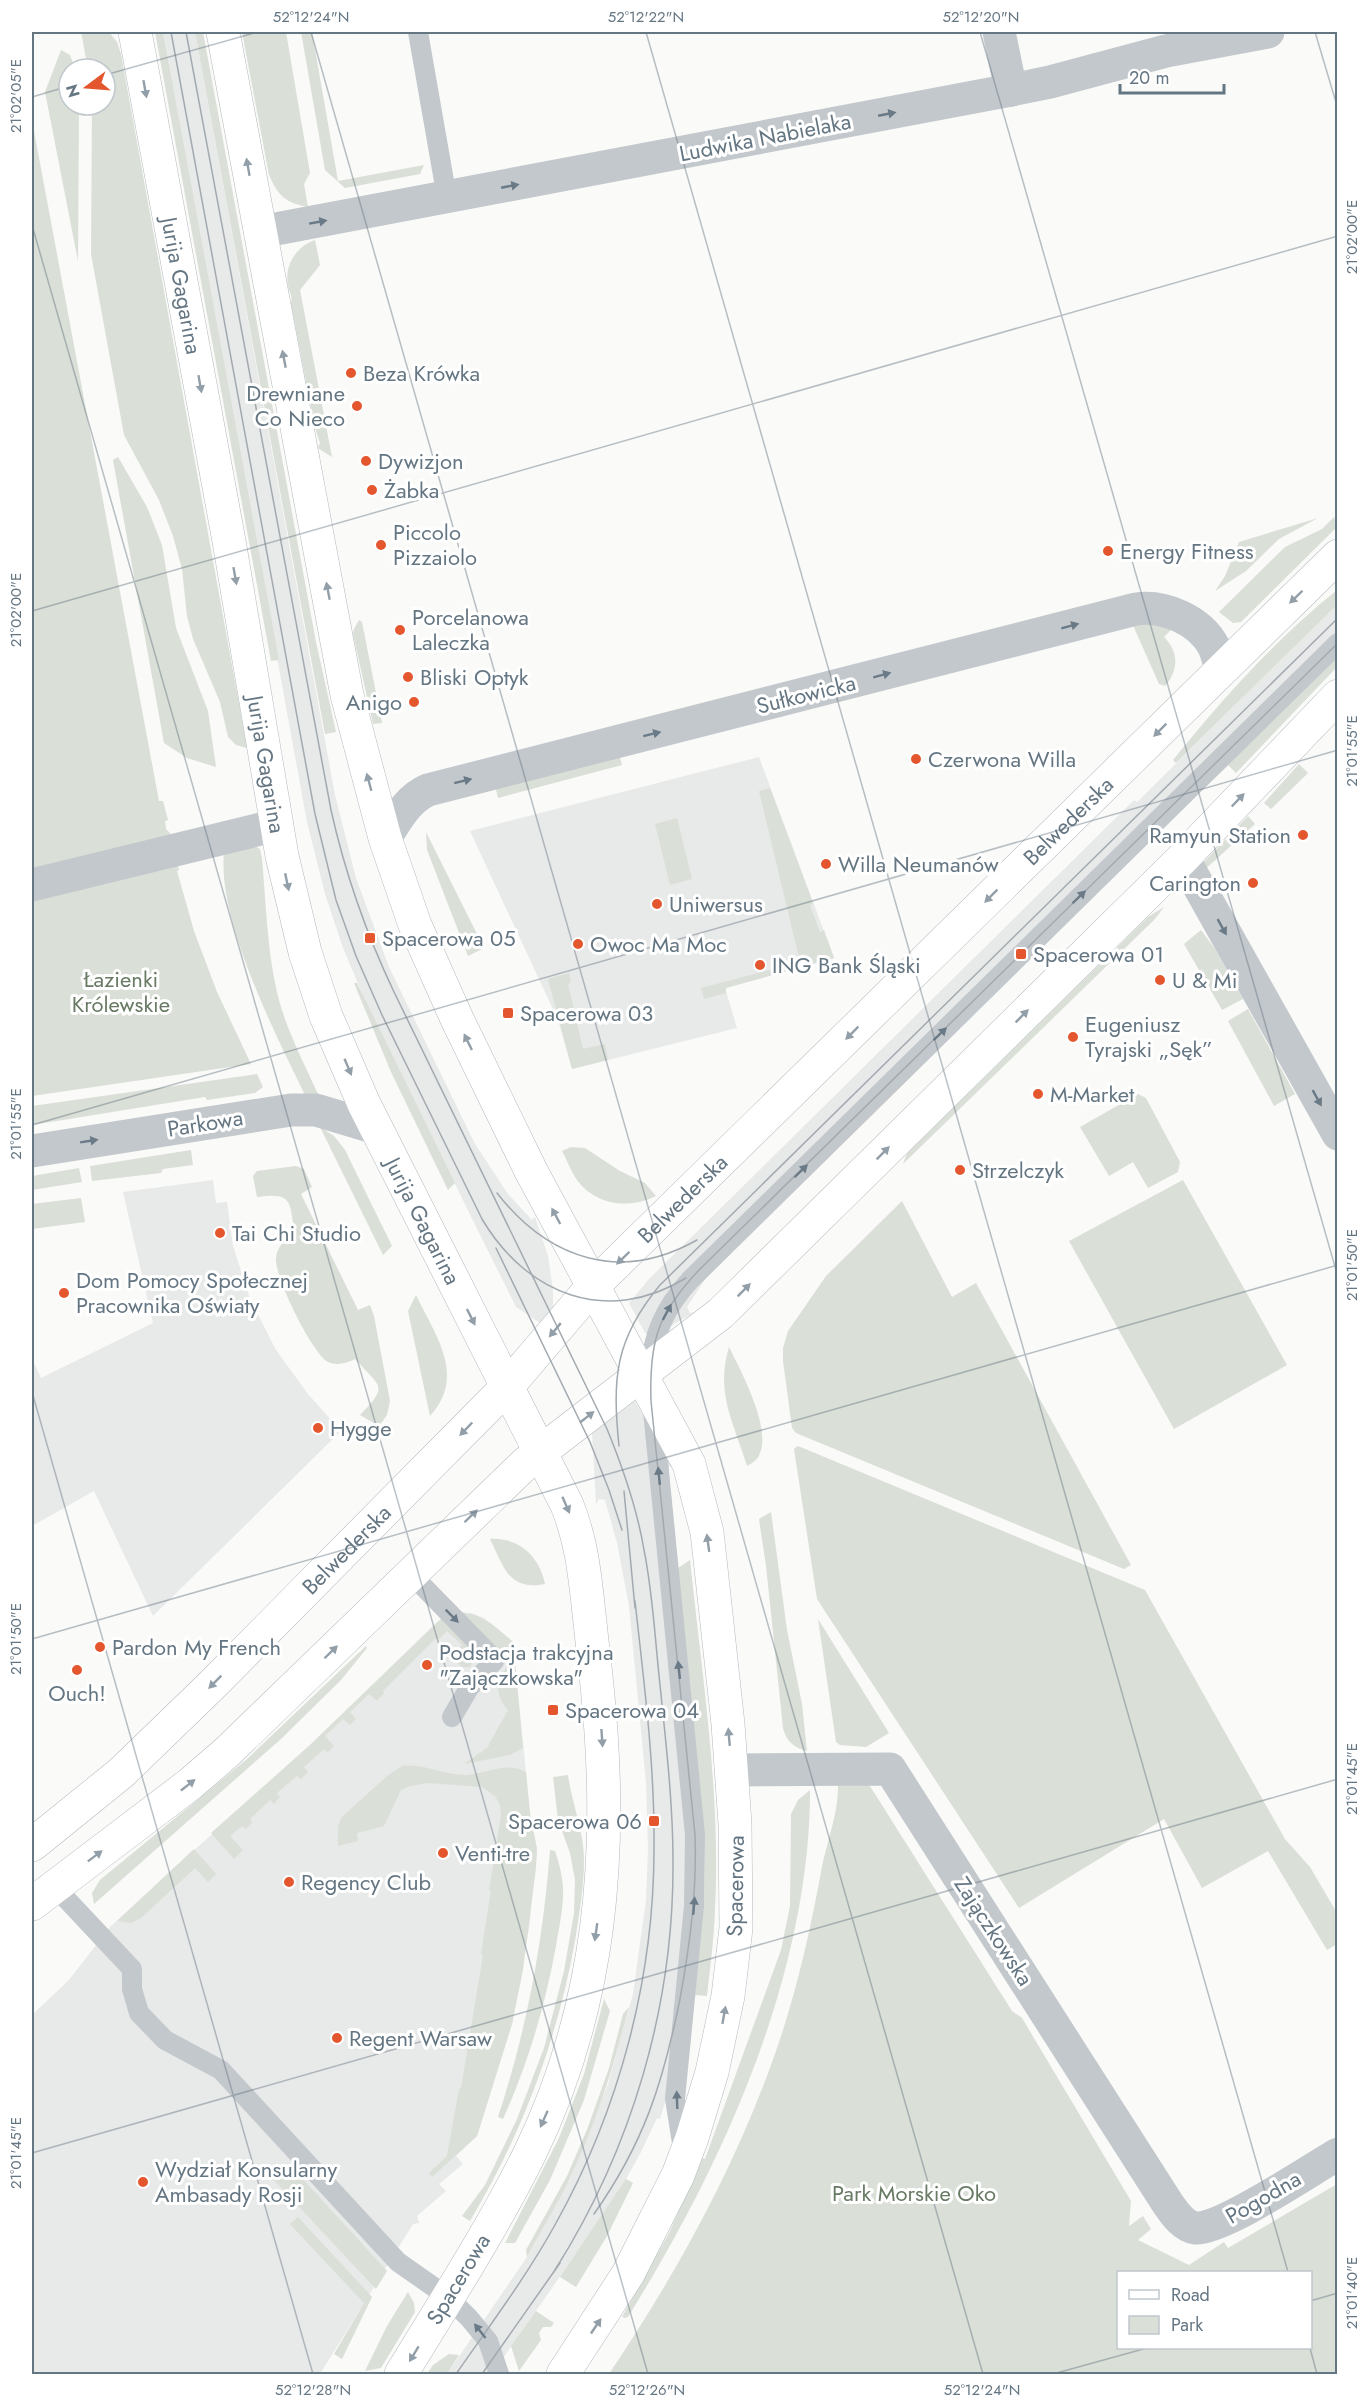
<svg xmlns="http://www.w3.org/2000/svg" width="1369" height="2406" viewBox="0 0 1369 2406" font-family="Jost,sans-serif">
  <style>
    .built { fill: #e8e9e9 }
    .green { fill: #dadfd7; fill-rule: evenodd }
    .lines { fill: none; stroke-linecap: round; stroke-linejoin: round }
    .secondary-casing { stroke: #b3babf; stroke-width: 34 }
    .lane { stroke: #c3c8cc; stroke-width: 20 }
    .street { stroke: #c3c8cc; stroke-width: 33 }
    .secondary { stroke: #fff; stroke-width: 33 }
    .tram { stroke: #a2aab0; stroke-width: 1.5 }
    .oneway { fill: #939fa8 }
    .oneway2 { fill: #6a7a87 }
    .ticks { fill: none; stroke: #657683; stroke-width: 1.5; stroke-opacity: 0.45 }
    .poi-dot { fill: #e4572e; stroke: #fff; stroke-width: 2 }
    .labels { text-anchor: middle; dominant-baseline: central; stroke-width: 6; stroke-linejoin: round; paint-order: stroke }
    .street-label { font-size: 22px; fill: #657683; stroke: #fff }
    .poi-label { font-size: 22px; fill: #657683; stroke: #fff; text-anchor: start }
    .park-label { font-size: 22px; fill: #687a64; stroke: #fff }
    .neatline { fill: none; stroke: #657683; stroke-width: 2 }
    .ticks-label { font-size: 15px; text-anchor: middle; fill: #657683 }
  </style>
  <rect width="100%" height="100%" fill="#fafaf8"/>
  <g class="built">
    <path d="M163,32H195L335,795L356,878L389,967L475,1144L508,1194L532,1220L535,1217L548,1256L553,1290V1309L540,1323L516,1307L373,1019L343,948L325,894L307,822Z"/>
    <path d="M1337,605V656L710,1272L687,1307L690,1313L695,1312L666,1329L648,1334L645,1333L629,1303L649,1279L1134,800L1137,802Z"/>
    <path d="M759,757L834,958L725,988L737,1028L572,1069L558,1020L470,831Z"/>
    <path d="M213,1180L216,1203L227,1202L233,1246L250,1299L276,1350L308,1394L341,1431L153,1616L94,1491L32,1526V1359L41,1378L153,1323L123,1192Z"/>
    <path d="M635,1401L672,1466L668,1467L705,1842L704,1904L695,1995L690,1993L672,2079L660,2119L657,2118L641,2152L619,2192L492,2374H447L527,2257L571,2177L608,2084L633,1994L646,1900L648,1848L646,1783L629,1606L617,1543L605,1500L599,1499L596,1504L592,1433Z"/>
    <path d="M471,1613L484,1618L513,1642L530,1813L537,1849L529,1929L512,2024L477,2136L456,2156L463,2164L439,2184L446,2191L417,2216L419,2223L413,2224L320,2374H32V2015L68,1981L111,1926L310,1745L438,1621Z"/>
  </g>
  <g class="green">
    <path d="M81,32H109L117,42L121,54L247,748L236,745L228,737L220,702L193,639L187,616L182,569L173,536L159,500L124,435L91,254L92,105H105V69H88Z"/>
    <path d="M155,32H163L279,660L271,661Z"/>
    <path d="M195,32H203L316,642L336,732L325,734Z"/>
    <path d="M242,32H286L310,173L304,184L308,207C286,203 278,196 269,175Z"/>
    <path d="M301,32H312L338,181L424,165L420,174L345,188L325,170Z"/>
    <path d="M61,50L70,55L75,69H69V105H79L78,261L45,92Z"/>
    <path d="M32,120L159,801H163L168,820L165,821L166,829L171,834L179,870L177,871L194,931L217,992L251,1064L32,1096Z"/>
    <path d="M315,240L320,265L300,290L332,457L318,448L320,443L315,428L291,303C293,295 289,293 288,285C284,265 297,246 315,240Z"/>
    <path d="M118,457L147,507L162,545L176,628L208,711L216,767L187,758L164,743L113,460Z"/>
    <path d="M1334,517L1337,527L1241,622L1233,623L1219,612L1285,547L1322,529Z"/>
    <path d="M1318,518L1279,539L1246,571L1215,591L1225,576L1239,542Z"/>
    <path d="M1337,590V605L1176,763L1173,760C1223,698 1275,640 1337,590Z"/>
    <path d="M359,620L362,622L382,723L373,724L353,634L354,629Z"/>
    <path d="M1138,621L1172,629L1164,637C1179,652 1179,670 1165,686L1159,684L1132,623Z"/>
    <path d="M1337,656V667L1236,773L1228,765L1166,824Z"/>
    <path d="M619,753L622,765L498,798L496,789Z"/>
    <path d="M1299,764L1308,773L1271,809L1264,803Z"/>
    <path d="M770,788L813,903L810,905L820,932L824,930L834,958L726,988V993L704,999L701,988L800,962L759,791Z"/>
    <path d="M1248,816L1255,824L1201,873L1197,869Z"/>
    <path d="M677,818L692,879L670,885L655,824Z"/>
    <path d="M426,832L484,948L468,956L427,850Z"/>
    <path d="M255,846L260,849L262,859C266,903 267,949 277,992C285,1027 303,1061 318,1094L305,1095C275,1033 217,920 224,852Z"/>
    <path d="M1164,907L1155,919L903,1164L907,1153L1148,917Z"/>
    <path d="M1201,930L1215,949L1243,999L1222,1010L1184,944Z"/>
    <path d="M569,973L571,983L568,984L583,1049L605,1044L608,1060L572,1069L548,979Z"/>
    <path d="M354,983H357L455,1183L448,1190L391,1072Z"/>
    <path d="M1248,1009L1295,1094L1274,1106L1228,1021Z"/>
    <path d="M257,1074L263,1087L255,1093L207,1100L205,1097L32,1125V1106Z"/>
    <path d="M1138,1094L1146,1098L1180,1162L1178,1172L1148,1188L1133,1162L1109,1176L1080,1127Z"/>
    <path d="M320,1127L334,1136L345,1150L392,1246L383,1255Z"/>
    <path d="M571,1147L585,1148L620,1171L645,1183L656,1196C628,1210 593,1205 575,1177C570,1169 567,1160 562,1151Z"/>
    <path d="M191,1150L193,1165L163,1169L161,1173L92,1181L90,1166Z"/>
    <path d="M296,1166L304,1169L312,1187L301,1194L358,1310L370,1305L374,1316L390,1401L387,1415L379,1426L360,1415C389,1385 381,1388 355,1359C347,1363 337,1366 328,1362C312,1353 274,1276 276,1258C277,1247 285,1238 295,1234C289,1202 294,1192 257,1197L253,1176L257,1171Z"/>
    <path d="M79,1168L82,1182L32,1190V1176Z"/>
    <path d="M1183,1180L1287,1365L1174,1429L1069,1241Z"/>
    <path d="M81,1198L85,1222L32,1229V1204Z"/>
    <path d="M902,1201L952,1297L976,1283L1131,1565L1124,1569L796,1433L792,1428L783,1361V1348L788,1331L826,1276Z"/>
    <path d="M416,1295C435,1335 467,1376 430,1416L408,1311Z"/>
    <path d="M729,1347C741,1371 771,1427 760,1453C758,1460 752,1463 747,1466C734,1423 715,1393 729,1347Z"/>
    <path d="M798,1446L1145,1590L1285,1839L1310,1867L1337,1913V1944L1327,1950L1268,1851L1202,1888L1164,1819L1019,1908L817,1599L794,1449Z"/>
    <path d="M771,1512L787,1630L802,1704L807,1751C794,1748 786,1741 783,1728L766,1566L759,1519Z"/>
    <path d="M490,1539C519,1537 540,1557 545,1584C508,1591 504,1567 490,1539Z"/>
    <path d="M690,1560C702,1676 721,1794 715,1910C714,1939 710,1968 707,1996L695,1995L704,1904L705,1842L678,1568Z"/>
    <path d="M460,1612C483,1614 496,1627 513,1642L523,1748L510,1755L464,1764L487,1748L508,1710C493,1693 496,1677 511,1663Z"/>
    <path d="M442,1618L471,1649L474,1659L470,1667H462L457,1663L462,1657L456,1651L462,1645L447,1631L439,1639L436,1638L383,1691L384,1693L377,1701L369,1694L350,1712L356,1719L350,1725L343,1719L325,1736L334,1746L327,1753L324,1749L304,1767L308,1772L301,1779L297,1776L277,1793L280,1797L274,1804L270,1800L250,1819L252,1823L246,1829L242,1826L230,1836L243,1850L234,1859L211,1833L310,1745Z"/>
    <path d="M818,1619L889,1733L866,1747L840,1745L836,1742Z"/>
    <path d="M366,1646L367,1648L341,1680L281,1739L94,1904L92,1893L100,1880L247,1759Z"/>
    <path d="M402,1766C424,1763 445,1776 467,1775C488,1773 507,1761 526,1772L530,1813L537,1849L536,1868L523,1970L512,2024L477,2136L432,2177L429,2173L447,2156L459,2089L461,2088L483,1955L481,1954L491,1890H489L501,1815L500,1805L495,1796L482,1787L428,1783L410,1786L401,1790L384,1826L357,1833L358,1841L338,1846V1826L342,1817L387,1776Z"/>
    <path d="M568,1775C572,1804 584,1831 584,1860C584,1887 579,1915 575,1941C557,2041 522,2134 470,2221L462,2216L485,2185L517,2119L544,2048L564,1971L574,1913L575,1880L570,1853L558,1820L553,1777Z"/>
    <path d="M838,1783H868L1012,2011L1022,2018L1131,2201L1129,2226L1143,2216L1151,2229L1138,2240L1189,2265L1224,2242L1228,2248L1337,2184V2374H609C674,2277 731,2175 771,2065C794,2003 809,1937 821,1872C826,1842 839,1814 838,1783ZM1118,2272H1310V2348H1118Z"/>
    <path d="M810,1790C810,1974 723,2164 628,2317L625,2318L622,2317L669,2233L702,2158L705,2159L781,1950L790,1906L791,1814L798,1800Z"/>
    <path d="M194,1849L216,1874L208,1882L195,1868L141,1918L131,1923L117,1921Z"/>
    <path d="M550,1850L555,1851C559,1863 562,1874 563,1887C564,1906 559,1927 556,1946C545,2006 528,2064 503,2119L498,2117C527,2029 543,1942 550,1850Z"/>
    <path d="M604,1999L610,2011L584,2100L550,2180L515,2243H505L559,2138L584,2074Z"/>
    <path d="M629,2007C614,2065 597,2121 571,2176C558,2204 541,2230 527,2257L526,2250L567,2176L588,2127L609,2068L623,2014Z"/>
    <path d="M290,2165L387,2271L376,2289L274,2180Z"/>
    <path d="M626,2179L633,2183L607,2236L576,2287L560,2277Z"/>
    <path d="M298,2217L372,2297L342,2359L334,2354L364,2303L290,2224Z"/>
    <path d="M408,2292L414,2303L415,2312L381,2368L365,2371L387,2326Z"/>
    <path d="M536,2311L554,2323L551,2327H543L539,2333L541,2340L519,2371L511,2346Z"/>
    <path d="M449,2354L459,2355L447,2374H427L433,2365Z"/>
  </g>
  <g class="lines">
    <g class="secondary-casing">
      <g id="secondary">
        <path id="s1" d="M135,32L229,541L282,856L305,952L326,1016L364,1104L567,1505C583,1545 585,1579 590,1622C592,1643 595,1665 597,1686C614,1849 602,2006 529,2155C491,2231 445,2302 401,2374"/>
        <path d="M223,32L347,695L385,838L415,925L457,1019L531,1171L689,1464L707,1532L728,1724L735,1824L736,1928L728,1996L712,2072L692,2138L678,2175L628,2274L563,2374"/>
        <path id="s2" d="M32,1845L121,1773L212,1685L507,1387L593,1286L1338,556"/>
        <path d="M32,1904L190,1784L226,1753L526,1463L721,1313L1183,858L1338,696"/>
      </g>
    </g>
    <g class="lane">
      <path d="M418,32L447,198"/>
      <path d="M651,1369C652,1335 667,1305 690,1280L1338,643"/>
      <path d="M653,1411L695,1835L694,1906L675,2099L683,2149"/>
      <path d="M411,1574L495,1660L469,1688L452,1717"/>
      <path d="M55,1887L132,1969V1989L139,2013L165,2040L221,2070L398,2262L448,2297L469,2318L488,2341L499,2374"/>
    </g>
    <g class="street">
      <path d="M999,32L1011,90"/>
      <path d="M260,232L1011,90L1050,82L1166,51L1268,32"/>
      <path d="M385,838C397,820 407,799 428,790L1136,609C1164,605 1200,620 1214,647C1217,654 1219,662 1221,670"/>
      <path d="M1183,858L1338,1134"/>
      <path d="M32,885L277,825"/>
      <path d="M32,1151L291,1110H316L376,1128"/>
      <path d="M732,1770L890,1769L1168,2204C1175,2214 1183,2226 1195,2228C1222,2230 1310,2170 1338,2154"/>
    </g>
    <use href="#secondary" class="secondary"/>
    <g class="tram">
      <path d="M171,32L315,814L336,900L356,956L382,1015L482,1219C527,1295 607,1326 686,1278"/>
      <path d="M186,32L331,810C345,873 366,933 394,992L607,1429C623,1468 637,1508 644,1550C653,1594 655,1640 660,1685C666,1744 673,1803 673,1861C674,2006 632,2148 555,2270"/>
      <path d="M497,1193C549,1260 621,1283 697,1240"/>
      <path d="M496,1248L590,1442L609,1490L622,1530"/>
      <path d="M619,1446C612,1378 615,1339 660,1285L1338,618"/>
      <path d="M624,1491L635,1608"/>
      <path d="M594,2214C644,2143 663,2083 680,1999C690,1944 697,1891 695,1835L651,1401C649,1340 658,1313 700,1269L1338,643"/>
      <path d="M456,2374C490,2325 527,2276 556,2223C619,2110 654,1979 654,1849C655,1766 644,1683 635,1601"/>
      <path d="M482,2374L560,2263"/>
    </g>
  </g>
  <defs><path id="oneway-solid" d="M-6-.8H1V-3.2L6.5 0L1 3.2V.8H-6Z" transform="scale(1.5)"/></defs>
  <g class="oneway">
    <use href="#oneway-solid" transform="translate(145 89) rotate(80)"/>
    <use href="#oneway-solid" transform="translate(248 167) rotate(-100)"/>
    <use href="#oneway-solid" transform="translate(284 359) rotate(-101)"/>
    <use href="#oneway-solid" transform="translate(200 384) rotate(80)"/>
    <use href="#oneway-solid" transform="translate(235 576) rotate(80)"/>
    <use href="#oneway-solid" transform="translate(328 591) rotate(-101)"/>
    <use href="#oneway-solid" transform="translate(1296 597) rotate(136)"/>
    <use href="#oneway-solid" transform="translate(1160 730) rotate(135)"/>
    <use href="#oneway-solid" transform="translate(369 782) rotate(-105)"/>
    <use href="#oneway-solid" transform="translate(1238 800) rotate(-46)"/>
    <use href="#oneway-solid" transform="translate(287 882) rotate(78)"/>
    <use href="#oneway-solid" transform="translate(991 896) rotate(135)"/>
    <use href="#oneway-solid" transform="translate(1022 1016) rotate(-45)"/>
    <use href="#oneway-solid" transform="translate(852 1033) rotate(135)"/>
    <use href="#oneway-solid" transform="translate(468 1042) rotate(-116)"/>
    <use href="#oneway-solid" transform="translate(348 1067) rotate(67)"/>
    <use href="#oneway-solid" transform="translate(883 1153) rotate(-45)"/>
    <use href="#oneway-solid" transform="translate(556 1216) rotate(-118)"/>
    <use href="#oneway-solid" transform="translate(623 1258) rotate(136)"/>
    <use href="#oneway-solid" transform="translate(744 1290) rotate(-45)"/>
    <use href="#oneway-solid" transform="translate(471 1317) rotate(63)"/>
    <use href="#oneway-solid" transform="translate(555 1330) rotate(130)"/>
    <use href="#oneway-solid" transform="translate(587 1417) rotate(-38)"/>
    <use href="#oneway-solid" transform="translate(466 1429) rotate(134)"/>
    <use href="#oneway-solid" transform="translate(566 1505) rotate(66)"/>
    <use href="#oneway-solid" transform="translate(471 1516) rotate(-44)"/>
    <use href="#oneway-solid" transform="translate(708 1543) rotate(-98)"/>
    <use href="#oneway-solid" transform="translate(331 1652) rotate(-44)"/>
    <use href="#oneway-solid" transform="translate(215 1682) rotate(135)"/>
    <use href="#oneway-solid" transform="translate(729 1737) rotate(-95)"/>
    <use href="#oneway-solid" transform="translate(602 1738) rotate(86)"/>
    <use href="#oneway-solid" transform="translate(188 1785) rotate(-38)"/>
    <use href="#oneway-solid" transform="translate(95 1856) rotate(-37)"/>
    <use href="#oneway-solid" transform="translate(596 1932) rotate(98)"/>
    <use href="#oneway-solid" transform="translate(724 2015) rotate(-80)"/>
    <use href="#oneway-solid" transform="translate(544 2119) rotate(114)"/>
    <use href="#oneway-solid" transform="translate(596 2326) rotate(-56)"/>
    <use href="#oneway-solid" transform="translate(414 2354) rotate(121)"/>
  </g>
  <g class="oneway2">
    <use href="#oneway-solid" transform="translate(887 114) rotate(-11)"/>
    <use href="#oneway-solid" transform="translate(510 186) rotate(-11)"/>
    <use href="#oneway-solid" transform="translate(318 222) rotate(-10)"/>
    <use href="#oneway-solid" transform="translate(1070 626) rotate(-15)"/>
    <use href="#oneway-solid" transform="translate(882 675) rotate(-15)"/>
    <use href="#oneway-solid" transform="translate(652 734) rotate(-14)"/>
    <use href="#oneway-solid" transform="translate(463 781) rotate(-14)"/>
    <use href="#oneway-solid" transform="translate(1079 897) rotate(-44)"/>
    <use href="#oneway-solid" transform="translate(1222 927) rotate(61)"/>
    <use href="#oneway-solid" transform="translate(940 1034) rotate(-44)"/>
    <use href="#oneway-solid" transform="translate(1317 1098) rotate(61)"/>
    <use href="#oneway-solid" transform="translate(89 1141) rotate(-9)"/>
    <use href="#oneway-solid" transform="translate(801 1171) rotate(-44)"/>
    <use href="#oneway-solid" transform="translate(667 1312) rotate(-62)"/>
    <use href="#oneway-solid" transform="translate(659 1476) rotate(-96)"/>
    <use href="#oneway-solid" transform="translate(452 1616) rotate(45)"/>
    <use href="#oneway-solid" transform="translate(679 1670) rotate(-96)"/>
    <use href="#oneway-solid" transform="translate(694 1906) rotate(-85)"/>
    <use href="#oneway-solid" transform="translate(677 2100) rotate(-92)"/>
    <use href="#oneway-solid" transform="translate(480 2331) rotate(-128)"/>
  </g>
  <path class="ticks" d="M311,32L983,2374M646,32L1288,2272M980,32L1338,1277M1315,32L1338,109M105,75L258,32M32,97L69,86M32,225L648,2374M32,611L1338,236M32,1125L1338,750M32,1392L313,2374M32,1639L1338,1265M32,2153L1338,1779M1310,2301L1338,2293M1310,2348L1317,2374M1053,2374L1147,2348"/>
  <g class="poi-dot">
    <circle cx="351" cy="373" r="6"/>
    <circle cx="357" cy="406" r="6"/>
    <circle cx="366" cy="461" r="6"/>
    <circle cx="372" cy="490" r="6"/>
    <circle cx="381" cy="545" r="6"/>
    <circle cx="1108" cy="551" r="6"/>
    <circle cx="400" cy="630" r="6"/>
    <circle cx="408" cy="677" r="6"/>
    <circle cx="414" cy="702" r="6"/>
    <circle cx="916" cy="759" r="6"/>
    <circle cx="1303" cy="835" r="6"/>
    <circle cx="826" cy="864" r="6"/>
    <circle cx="1253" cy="883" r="6"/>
    <circle cx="657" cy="904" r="6"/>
    <rect x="364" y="932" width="12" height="12" rx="3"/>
    <circle cx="578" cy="944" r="6"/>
    <rect x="1015" y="948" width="12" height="12" rx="3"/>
    <circle cx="760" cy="965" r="6"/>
    <circle cx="1160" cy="980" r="6"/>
    <rect x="502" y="1007" width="12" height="12" rx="3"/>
    <circle cx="1073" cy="1037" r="6"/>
    <circle cx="1038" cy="1094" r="6"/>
    <circle cx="960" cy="1170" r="6"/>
    <circle cx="220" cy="1233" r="6"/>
    <circle cx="64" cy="1293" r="6"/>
    <circle cx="318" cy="1428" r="6"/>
    <circle cx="100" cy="1647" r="6"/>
    <circle cx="427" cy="1665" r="6"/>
    <circle cx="77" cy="1670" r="6"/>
    <rect x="547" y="1704" width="12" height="12" rx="3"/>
    <rect x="648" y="1815" width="12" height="12" rx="3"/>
    <circle cx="443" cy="1853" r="6"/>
    <circle cx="289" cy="1882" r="6"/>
    <circle cx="337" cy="2038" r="6"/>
    <circle cx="143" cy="2182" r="6"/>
  </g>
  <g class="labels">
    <g class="street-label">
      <text transform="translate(765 137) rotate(-11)">Ludwika Nabielaka</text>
      <text stroke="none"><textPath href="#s1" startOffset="258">Jurija Gagarina</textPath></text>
      <text transform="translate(806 694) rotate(-14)">Sułkowicka</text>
      <text stroke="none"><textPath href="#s1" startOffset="744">Jurija Gagarina</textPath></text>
      <text stroke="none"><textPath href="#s2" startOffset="1458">Belwederska</textPath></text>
      <text transform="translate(205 1123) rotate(-9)">Parkowa</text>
      <text stroke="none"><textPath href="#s2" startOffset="918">Belwederska</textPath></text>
      <text stroke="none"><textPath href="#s1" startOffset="1230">Jurija Gagarina</textPath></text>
      <text stroke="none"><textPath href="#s2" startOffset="432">Belwederska</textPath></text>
      <text transform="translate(735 1886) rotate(-89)">Spacerowa</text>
      <text transform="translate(994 1931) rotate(57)">Zajączkowska</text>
      <text transform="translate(1263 2197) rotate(-30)">Pogodna</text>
      <text transform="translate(458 2279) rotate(-59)">Spacerowa</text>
    </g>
    <g class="poi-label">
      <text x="363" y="373">Beza Krówka</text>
      <text x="345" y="393" text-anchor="end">Drewniane<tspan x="345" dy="25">Co Nieco</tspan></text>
      <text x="378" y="461">Dywizjon</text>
      <text x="384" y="490">Żabka</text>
      <text x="393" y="532">Piccolo<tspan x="393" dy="25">Pizzaiolo</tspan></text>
      <text x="1120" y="551">Energy Fitness</text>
      <text x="412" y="617">Porcelanowa<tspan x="412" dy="25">Laleczka</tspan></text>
      <text x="420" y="677">Bliski Optyk</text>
      <text x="402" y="702" text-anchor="end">Anigo</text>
      <text x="928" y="759">Czerwona Willa</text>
      <text x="1291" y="835" text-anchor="end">Ramyun Station</text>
      <text x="838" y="864">Willa Neumanów</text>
      <text x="1241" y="883" text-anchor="end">Carington</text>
      <text x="669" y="904">Uniwersus</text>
      <text x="382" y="938">Spacerowa 05</text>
      <text x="590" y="944">Owoc Ma Moc</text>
      <text x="1033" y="954">Spacerowa 01</text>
      <text x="772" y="965">ING Bank Śląski</text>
      <text x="1172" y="980">U &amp; Mi</text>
      <text x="520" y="1013">Spacerowa 03</text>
      <text x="1085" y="1024">Eugeniusz<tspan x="1085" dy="25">Tyrajski „Sęk”</tspan></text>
      <text x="1050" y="1094">M-Market</text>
      <text x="972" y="1170">Strzelczyk</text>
      <text x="232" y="1233">Tai Chi Studio</text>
      <text x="76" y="1280">Dom Pomocy Społecznej<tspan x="76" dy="25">Pracownika Oświaty</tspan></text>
      <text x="330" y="1428">Hygge</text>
      <text x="112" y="1647">Pardon My French</text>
      <text x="439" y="1652">Podstacja trakcyjna<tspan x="439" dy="25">"Zajączkowska"</tspan></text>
      <text x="77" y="1693" text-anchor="middle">Ouch!</text>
      <text x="565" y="1710">Spacerowa 04</text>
      <text x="642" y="1821" text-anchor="end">Spacerowa 06</text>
      <text x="455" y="1853">Venti-tre</text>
      <text x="301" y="1882">Regency Club</text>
      <text x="349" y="2038">Regent Warsaw</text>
      <text x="155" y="2169">Wydział Konsularny<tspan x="155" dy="25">Ambasady Rosji</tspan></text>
    </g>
    <g class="park-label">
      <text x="121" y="979">Łazienki<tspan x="121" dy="25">Królewskie</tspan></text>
      <text x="914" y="2193">Park Morskie Oko</text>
    </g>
  </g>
  <rect width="1369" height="2406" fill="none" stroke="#ffffff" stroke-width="66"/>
  <rect x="1117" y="2271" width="195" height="78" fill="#ffffff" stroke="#c1c8cd" stroke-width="1.5"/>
  <rect x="1129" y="2290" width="30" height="9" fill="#ffffff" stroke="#c1c8cd" stroke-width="1.5"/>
  <text x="1171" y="2301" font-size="18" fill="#657683">Road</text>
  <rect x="1129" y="2316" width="30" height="18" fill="#dadfd7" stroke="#c1c8cd" stroke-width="1.5"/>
  <text x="1171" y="2331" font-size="18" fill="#657683">Park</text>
  <g transform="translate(87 87) rotate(254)"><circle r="28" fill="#ffffff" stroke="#c1c8cd" stroke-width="1.5"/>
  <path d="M0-4.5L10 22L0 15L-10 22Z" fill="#e4572e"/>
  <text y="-9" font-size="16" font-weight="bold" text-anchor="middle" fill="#657683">N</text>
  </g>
  <path d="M1120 84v9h104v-9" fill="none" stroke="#657683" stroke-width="3"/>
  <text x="1129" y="84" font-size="18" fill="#657683" stroke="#ffffff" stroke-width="4.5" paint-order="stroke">20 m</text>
  <rect x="33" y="33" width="1303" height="2340" class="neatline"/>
  <g class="ticks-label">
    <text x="311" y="22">52°12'24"N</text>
    <text x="646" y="22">52°12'22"N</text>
    <text x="981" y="22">52°12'20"N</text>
    <text transform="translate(16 96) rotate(-90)" y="5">21°02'05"E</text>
    <text transform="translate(1352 237) rotate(-90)" y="5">21°02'00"E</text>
    <text transform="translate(16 610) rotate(-90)" y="5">21°02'00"E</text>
    <text transform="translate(1352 751) rotate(-90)" y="5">21°01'55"E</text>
    <text transform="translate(16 1124) rotate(-90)" y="5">21°01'55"E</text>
    <text transform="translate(1352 1265) rotate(-90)" y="5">21°01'50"E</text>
    <text transform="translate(16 1639) rotate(-90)" y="5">21°01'50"E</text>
    <text transform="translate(1352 1779) rotate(-90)" y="5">21°01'45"E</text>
    <text transform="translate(16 2153) rotate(-90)" y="5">21°01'45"E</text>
    <text transform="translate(1352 2293) rotate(-90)" y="5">21°01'40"E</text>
    <text x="313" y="2395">52°12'28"N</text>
    <text x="647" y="2395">52°12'26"N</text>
    <text x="982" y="2395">52°12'24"N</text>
  </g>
</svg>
